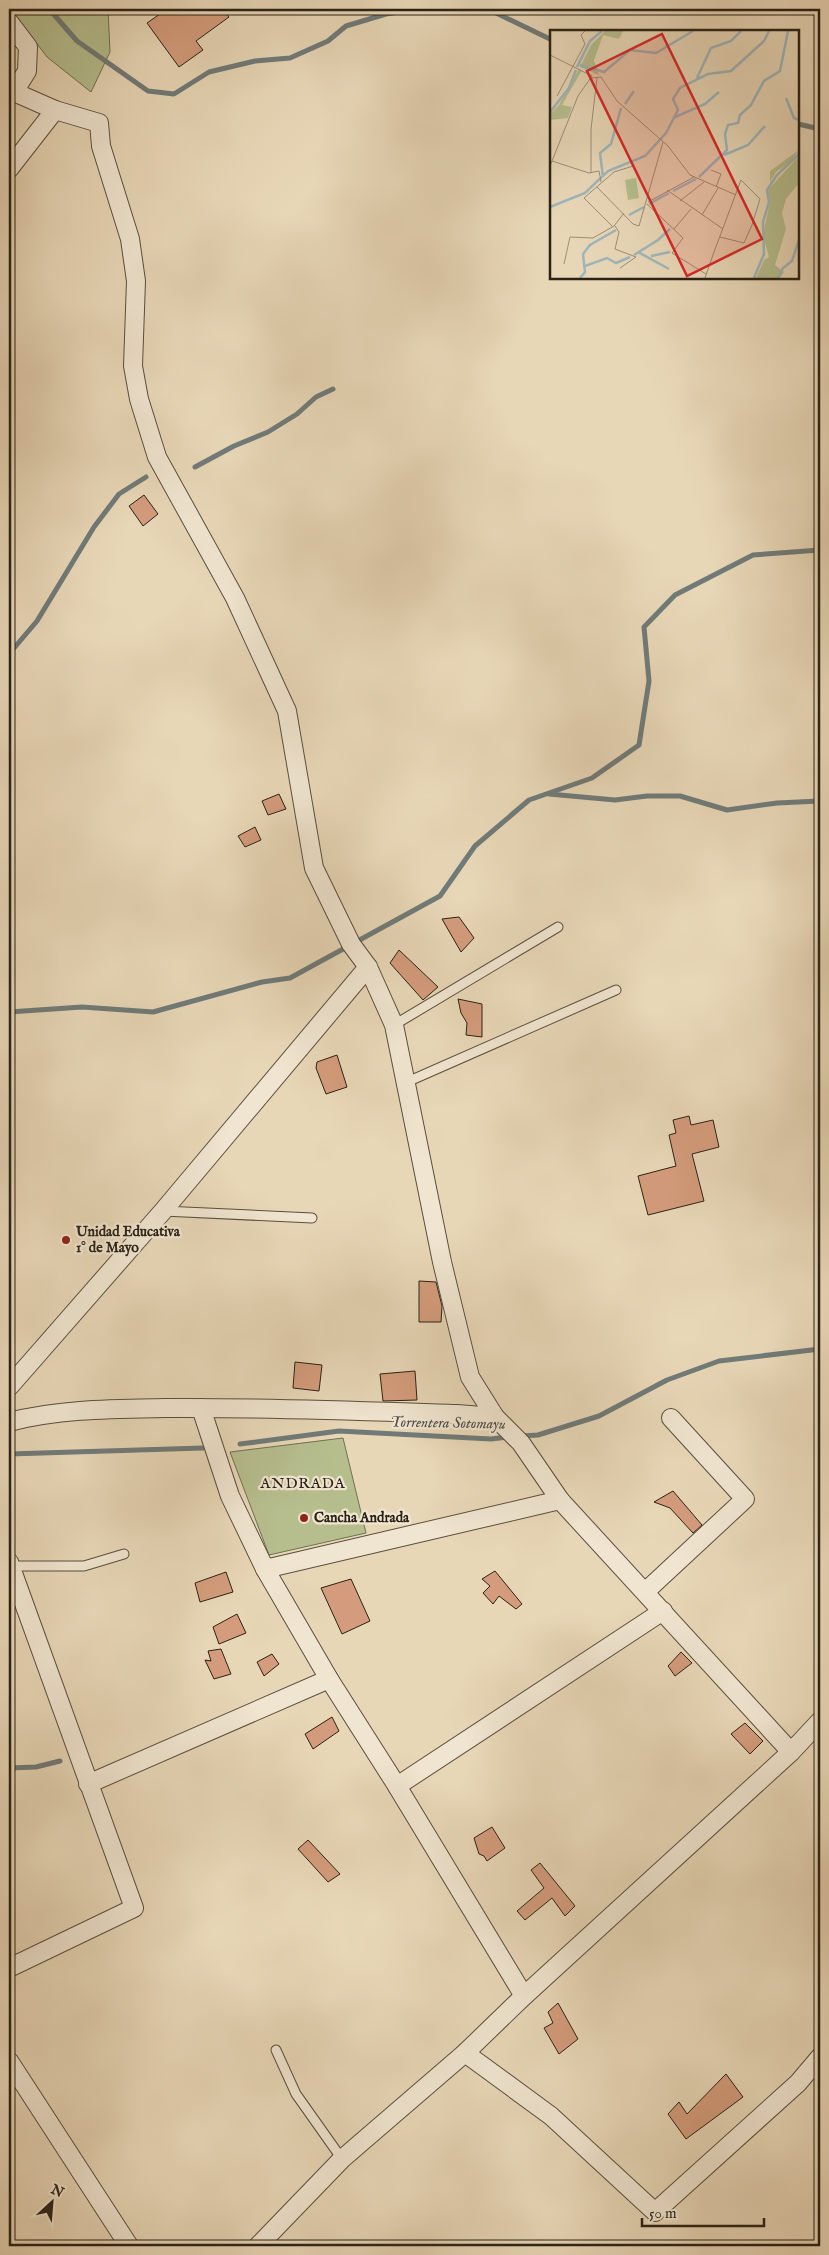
<svg xmlns="http://www.w3.org/2000/svg" width="829" height="2255" viewBox="0 0 829 2255" font-family="'IM FELL English',serif">
  <style>
    .green { fill: #b6be8e; stroke: #707052 }
    .lines { fill: none; stroke-linecap: round; stroke-linejoin: round }
    .stream { stroke: #707b79; stroke-width: 5 }
    .building { fill: #d49c7c; stroke: #2a2217 }
    .lane-casing { stroke: #5a4f3f; stroke-width: 11 }
    .street-casing { stroke: #5a4f3f; stroke-width: 20 }
    .lane { stroke: #f0e5d0; stroke-width: 9 }
    .street { stroke: #f0e5d0; stroke-width: 18 }
    .poi-dot { fill: #8f2418; stroke: #f0e5d0; stroke-width: 2 }
    .labels { text-anchor: middle; dominant-baseline: central; stroke-width: 4.5; stroke-linejoin: round; paint-order: stroke }
    .poi-label { font-size: 14px; font-weight: bold; fill: #2a2217; stroke: #f0e5d0; text-anchor: start }
    .water-label { font-size: 15px; font-style: italic; fill: #4d4e48; stroke: #f0e5d0 }
    .neighbourhood-label { font-size: 15px; letter-spacing: 1px; fill: #2a2217; stroke: #f0e5d0 }
    .inset-river { fill: none; stroke: #9eb6bb; stroke-width: 2.5 }
    .inset-road { fill: none; stroke: #9c8f77; stroke-width: 1 }
    .view { fill: #d62828; fill-opacity: 0.15; stroke: #d62828; stroke-width: 2.5 }
    .inset-edge { fill: none; stroke: #2a2217; stroke-width: 2.5 }
  </style>
  <rect width="100%" height="100%" fill="#e8d7b7"/>
  <filter id="stains"><feTurbulence type="fractalNoise" baseFrequency=".004" numOctaves="4"/><feColorMatrix values="0 0 0 0 .2 0 0 0 0 .09 0 0 0 0 .02 0 0 0 .5 -.17"/></filter>
  <radialGradient id="worn" r=".72"><stop offset=".6" stop-color="#630" stop-opacity="0"/><stop offset="1" stop-color="#630" stop-opacity=".3"/></radialGradient>
  <g class="green">
    <path d="M11,9H108L110,52L91,92L47,57Z"/>
    <path d="M343,1438L366,1533L269,1555L230,1452Z"/>
  </g>
  <g class="lines">
    <g class="stream">
      <path d="M49,9L77,41L148,91L174,94L209,72L255,61L290,58L328,41L346,26L386,14L417,9"/>
      <path d="M481,9L494,12L552,40"/>
      <path d="M798,124L820,129"/>
      <path d="M195,467L234,446L268,432L297,414L316,397L333,389"/>
      <path d="M9,654L37,621L94,527L119,494L146,477"/>
      <path d="M549,794L615,800L647,796H680L727,810L777,803L820,801"/>
      <path d="M9,1012L82,1007L153,1012L262,982L290,978L440,896L475,846L529,800L592,778L639,745L649,681L644,627L675,595L753,555L820,550"/>
      <path d="M521,1436L538,1435L599,1416L667,1380L719,1361L820,1349"/>
      <path d="M240,1444L339,1431L491,1439L508,1437"/>
      <path d="M9,1454L203,1448"/>
      <path d="M9,1768L36,1767L60,1761"/>
    </g>
  </g>
  <g class="building">
    <path d="M167,9H173L178,15L185,9H222L229,17L196,41L203,50L179,67L147,23Z"/>
    <path d="M144,495L158,514L143,526L129,506Z"/>
    <path d="M279,794L286,809L268,815L262,801Z"/>
    <path d="M255,827L261,840L245,847L238,836Z"/>
    <path d="M459,917L474,938L461,952L442,919Z"/>
    <path d="M399,950L438,987L423,1000L390,963Z"/>
    <path d="M458,999L482,1004V1037L466,1035L467,1023L461,1013Z"/>
    <path d="M337,1055L347,1087L326,1094L316,1068L317,1062Z"/>
    <path d="M689,1116L691,1125L713,1120L719,1147L692,1154L704,1201L648,1215L638,1176L676,1166L669,1135L676,1133L673,1120Z"/>
    <path d="M419,1281L436,1282L442,1306L441,1322H419Z"/>
    <path d="M295,1362L322,1365L319,1391L293,1388Z"/>
    <path d="M415,1371L417,1400L383,1401L380,1374Z"/>
    <path d="M673,1491L702,1525L693,1533L670,1508L654,1502Z"/>
    <path d="M495,1571L522,1604L516,1609L499,1596L493,1604L483,1593L490,1586L482,1579Z"/>
    <path d="M226,1572L233,1592L200,1602L195,1583Z"/>
    <path d="M351,1579L370,1621L342,1634L321,1588Z"/>
    <path d="M237,1614L246,1633L219,1644L213,1627Z"/>
    <path d="M221,1649L231,1674L214,1679L205,1660L211,1661L208,1651Z"/>
    <path d="M681,1652L692,1663L675,1676L668,1666Z"/>
    <path d="M272,1654L279,1664L264,1676L257,1662Z"/>
    <path d="M332,1717L339,1731L313,1749L305,1734Z"/>
    <path d="M745,1723L763,1741L750,1754L731,1734Z"/>
    <path d="M492,1827L505,1848L487,1861L484,1856L479,1854L474,1838Z"/>
    <path d="M308,1840L340,1874L328,1882L298,1849Z"/>
    <path d="M540,1863L575,1906L565,1916L552,1898L525,1920L517,1911L544,1888L531,1870Z"/>
    <path d="M558,2003L578,2039L559,2054L544,2028L553,2023L548,2012Z"/>
    <path d="M726,2074L743,2097L686,2139L668,2114L679,2102L687,2114Z"/>
  </g>
  <g class="lines">
    <g class="lane-casing">
      <g id="lane">
        <path d="M394,1025L558,927"/>
        <path d="M407,1082L616,990"/>
        <path d="M163,1211L312,1218"/>
        <path d="M10,1566H84L124,1554"/>
        <path d="M276,2050L296,2094L342,2159"/>
      </g>
    </g>
    <g class="street-casing">
      <g id="street">
        <path d="M9,22L28,47L27,71L14,92L9,93"/>
        <path d="M14,92L55,110L99,123L101,146L130,239L136,281L133,366L139,399L157,457L235,598L287,711L314,868L351,944L368,967L394,1025L442,1262L470,1377L495,1417L521,1443L560,1500L791,1752"/>
        <path d="M9,169L55,110"/>
        <path d="M9,1387L163,1211L368,967"/>
        <path d="M201,1408L230,1496L265,1569L329,1679L397,1786L524,1996"/>
        <path d="M9,1422C59,1409 111,1409 164,1408C262,1407 360,1411 457,1414L495,1417"/>
        <path d="M9,1562L134,1908L9,1968"/>
        <path d="M265,1569L560,1500"/>
        <path d="M646,1591L745,1499L671,1418"/>
        <path d="M88,1784L329,1679"/>
        <path d="M397,1786L663,1611"/>
        <path d="M465,2053L551,2116L655,2212L798,2083L820,2057"/>
        <path d="M9,2061L129,2246"/>
        <path d="M258,2246L342,2159L465,2053L524,1996L791,1752L820,1721"/>
      </g>
    </g>
    <use href="#lane" class="lane"/>
    <use href="#street" class="street"/>
  </g>
  <g class="poi-dot">
    <circle cx="66" cy="1240" r="5"/>
    <circle cx="304" cy="1518" r="5"/>
  </g>
  <g class="labels">
    <g class="poi-label">
      <text x="76" y="1232">Unidad Educativa<tspan x="76" dy="16">1° de Mayo</tspan></text>
      <text x="314" y="1518">Cancha Andrada</text>
    </g>
    <g class="water-label">
      <text transform="translate(448 1423) rotate(1)">Torrentera Sotomayu</text>
    </g>
    <g class="neighbourhood-label">
      <text x="303" y="1483">ANDRADA</text>
    </g>
  </g>
  <g transform="translate(550 30)">
    <rect width="249" height="249" fill="#e8d7b7"/>
    <path d="M55,1H73L69,9L53,5L44,30L49,45L30,37L41,15ZM29,39L32,40L12,75L22,77L18,88L0,90V84L9,75ZM249,120L241,131L226,142L220,152V141ZM249,126V153L236,169L232,183L236,199L225,235L234,242L230,248H206L214,230L219,227L213,205L220,172L218,160ZM86,148L89,168L78,170L75,150Z" fill="#b6be8e"/>
    <path class="inset-river" d="M30,35L54,42L80,20L106,23L143,1M27,37L40,11L52,1M147,48L161,18L181,11L191,1M236,68L244,88L249,90M75,74L84,61M0,82L19,58L26,40M123,88L155,74L169,62M174,125L198,115L215,96M53,147L50,123L61,114L71,78M149,147L177,120L175,104L178,95L188,93L190,85L201,75L214,51L230,41L238,1M123,161L146,149M99,174L119,163M0,177L35,163L58,141L95,126L116,103L128,80L123,69L130,58L158,44L181,41L214,11L219,1M79,185L94,177M88,222L119,239M84,225L108,210L120,199M101,226L120,222M35,236L57,228L66,233L80,227M30,248L35,242L33,224L40,215L66,200M204,248L214,224L213,192L219,172L217,160L227,145L249,124M228,248L233,238L242,231L249,210"/>
    <path class="inset-road" d="M0,25L42,46L28,66L0,136M42,48L51,47L67,71L118,116L140,145L186,165M7,66L35,14L31,5L35,1M2,131L39,143L49,141L51,152M161,140L171,144L166,157M41,143V99L47,48M47,157L83,194L89,196L113,112M117,160L173,199M130,171L154,152M98,172L144,147M97,174L133,208L122,223L156,244M152,185L168,158M65,196L69,202L65,219L86,227L70,238M63,197L34,168L64,142L83,136M124,199L141,179M14,234L20,207L43,208L64,196L74,183M155,248L164,222L191,150L210,169L202,195L194,213L170,207"/>
    <path class="view" d="M112,4L212,209L137,246L37,41Z"/>
    <rect width="249" height="249" class="inset-edge"/>
  </g>
  <rect width="829" height="2255" fill="none" stroke="#e8d7b7" stroke-width="30"/>
  <rect x="10" y="10" width="809" height="2235" fill="none" stroke="#2a2217" stroke-width="2.5"/>
  <rect x="15" y="15" width="799" height="2225" fill="none" stroke="#2a2217"/>
  <g transform="translate(52 2202) rotate(26)" stroke="#f0e5d0" stroke-width="4" paint-order="stroke">
  <path d="M0-4L9 19L0 12L-9 19Z" fill="#2a2217"/>
  <text y="-8" font-size="14" font-weight="bold" text-anchor="middle" fill="#2a2217">N</text>
  </g>
  <path d="M642 2218v8h122v-8" fill="none" stroke="#2a2217" stroke-width="2.5"/>
  <text x="649" y="2218" font-size="15" fill="#2a2217" stroke="#f0e5d0" stroke-width="4" paint-order="stroke">50 m</text>
  <rect width="100%" height="100%" filter="url(#stains)"/>
  <rect width="100%" height="100%" fill="url(#worn)"/>
</svg>
